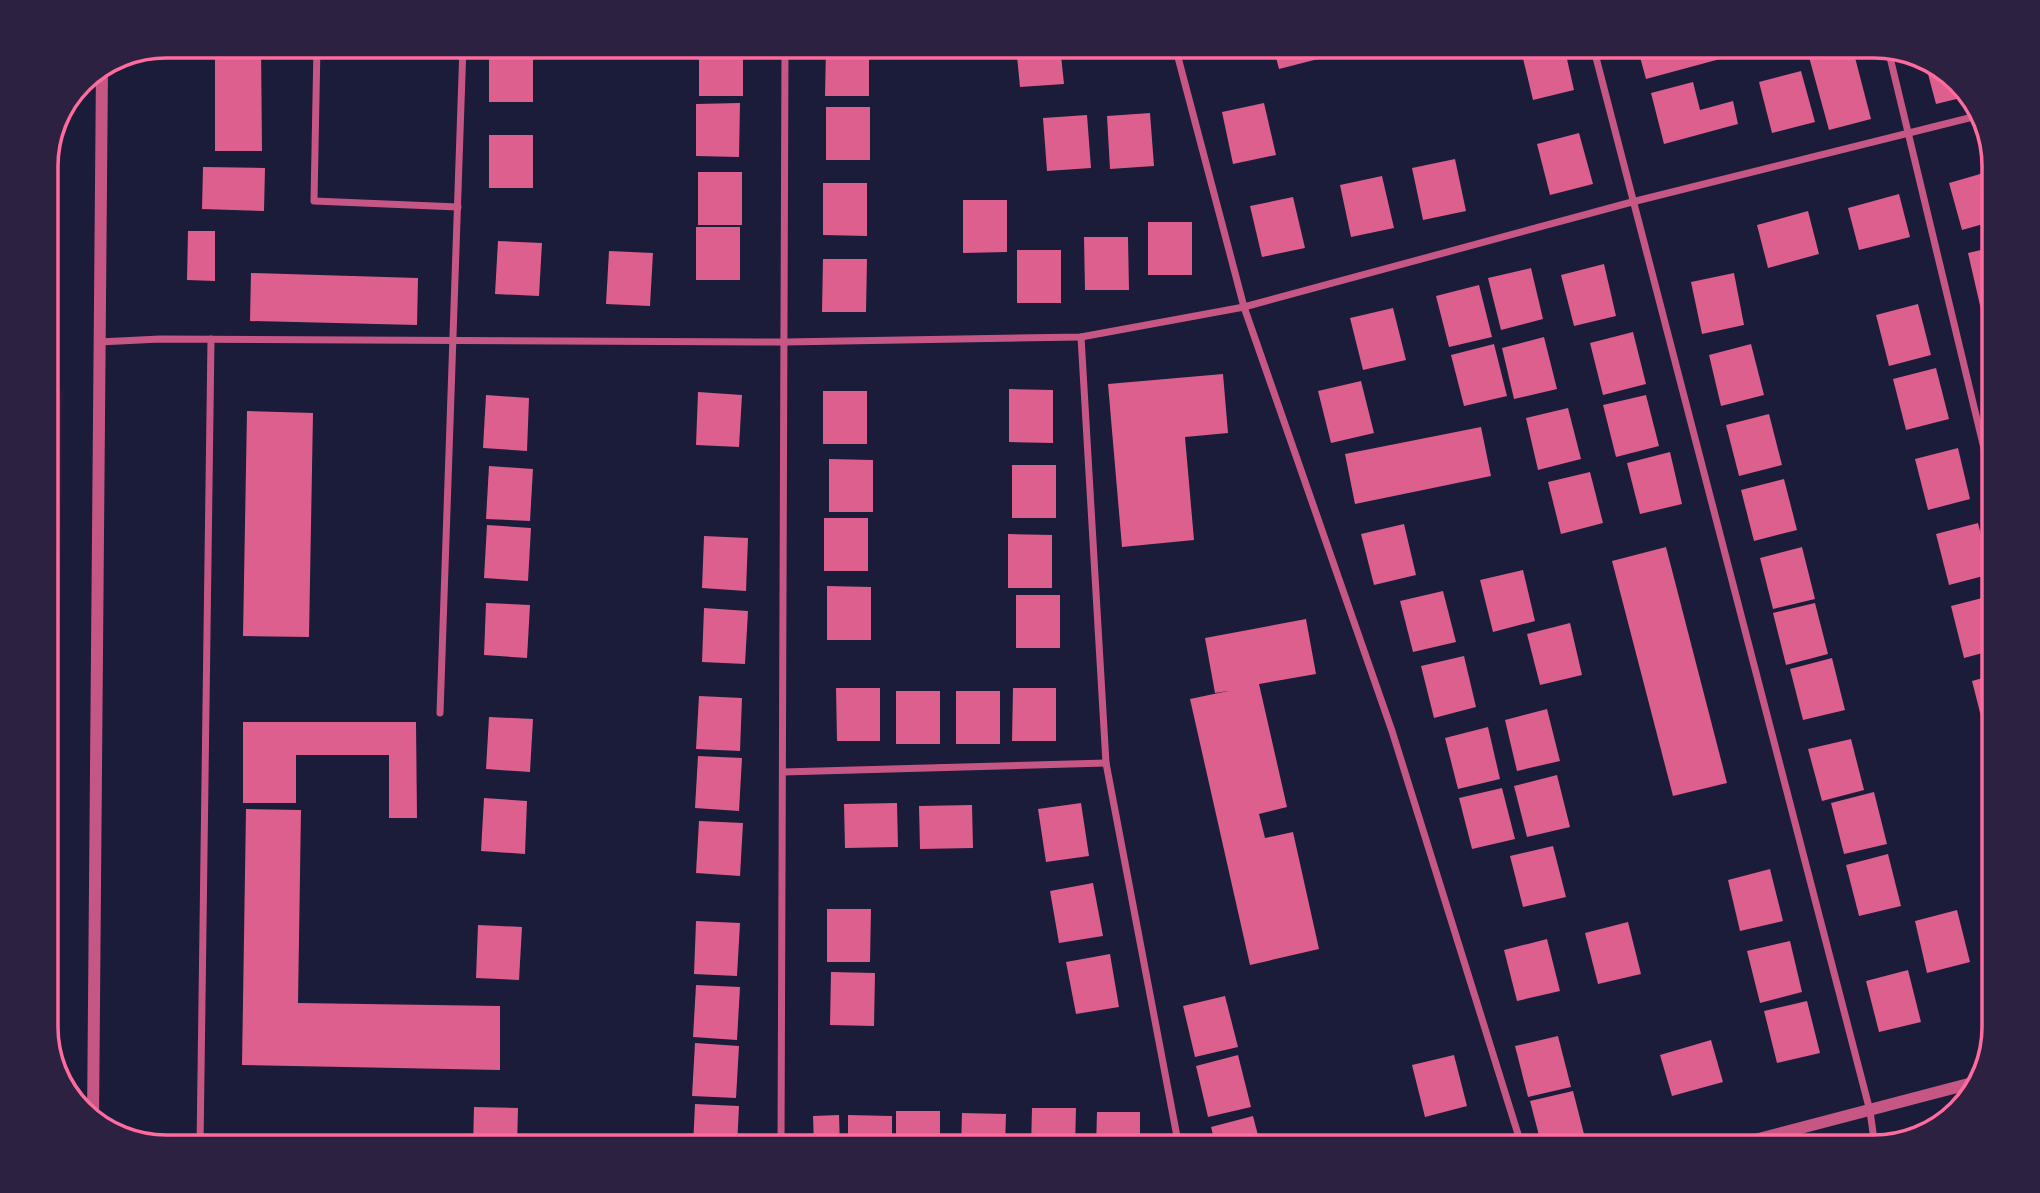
<svg xmlns="http://www.w3.org/2000/svg" width="2040" height="1193" viewBox="0 0 2040 1193" font-family="'Source Sans 3',sans-serif">
  <style>
    .green { fill: #2a1e3b }
    .building { fill: #dd5f8e }
    .lines { fill: none; stroke-linecap: round; stroke-linejoin: round }
    .minor { stroke: #c65784; stroke-width: 7 }
    .tertiary { stroke: #c65784; stroke-width: 12 }
    .rim { fill: none; stroke: #ff6b9d; stroke-width: 3.5 }
  </style>
  <rect width="100%" height="100%" fill="#1b1b3a"/>
  <path class="green" d="M46,390L63,391L53,1058L46,1035Z"/>
  <g class="building">
    <path d="M215,46H261L262,151H215Z"/>
    <rect x="699" y="46" width="44" height="50"/>
    <path d="M826,46H869V96H825Z"/>
    <path d="M1016,46H1060L1064,84L1020,87Z"/>
    <path d="M1273,46H1319L1322,58L1279,69Z"/>
    <path d="M1520,46H1564L1574,90L1533,100Z"/>
    <path d="M1637,46H1717L1720,59L1646,79Z"/>
    <path d="M1806,46H1852L1871,119L1829,130Z"/>
    <path d="M489,48L533,49V102H489Z"/>
    <path d="M1924,59L1934,61L1969,96L1936,104Z"/>
    <path d="M1801,71L1815,122L1772,133L1759,82Z"/>
    <path d="M1693,82L1700,110L1733,101L1738,124L1664,144L1651,93Z"/>
    <path d="M740,103L739,157L696,156V104Z"/>
    <path d="M1264,103L1276,155L1233,164L1222,112Z"/>
    <rect x="826" y="107" width="44" height="53"/>
    <path d="M1150,113L1154,166L1110,169L1107,116Z"/>
    <path d="M1087,115L1091,168L1047,171L1043,118Z"/>
    <path d="M1579,133L1593,184L1550,195L1537,144Z"/>
    <rect x="489" y="135" width="44" height="53"/>
    <path d="M1455,159L1466,211L1423,220L1412,168Z"/>
    <path d="M203,167L265,168L264,211L202,209Z"/>
    <path d="M1994,170V221L1962,230L1949,183Z"/>
    <rect x="698" y="172" width="44" height="53"/>
    <path d="M1382,176L1394,228L1351,237L1340,185Z"/>
    <path d="M823,183H867V236L823,235Z"/>
    <path d="M1899,194L1910,237L1859,250L1848,208Z"/>
    <path d="M1293,197L1305,248L1262,257L1250,206Z"/>
    <path d="M963,200H1007V252L963,253Z"/>
    <path d="M1808,211L1819,254L1768,268L1757,225Z"/>
    <rect x="1148" y="222" width="44" height="53"/>
    <rect x="696" y="227" width="44" height="53"/>
    <path d="M188,231H215V281L187,280Z"/>
    <path d="M1084,237H1128L1129,290H1085Z"/>
    <path d="M498,241L542,243L539,296L495,294Z"/>
    <path d="M1994,247V361L1993,362L1968,253Z"/>
    <rect x="1017" y="250" width="44" height="53"/>
    <path d="M609,251L653,253L650,306L606,304Z"/>
    <path d="M823,259H867L866,312H822Z"/>
    <path d="M1604,264L1616,316L1574,326L1561,275Z"/>
    <path d="M1531,268L1543,319L1501,330L1488,278Z"/>
    <path d="M251,273L418,278L417,325L250,321Z"/>
    <path d="M1734,273L1744,325L1702,334L1691,282Z"/>
    <path d="M1479,285L1492,337L1449,347L1436,296Z"/>
    <path d="M1918,304L1931,355L1889,366L1876,315Z"/>
    <path d="M1393,308L1406,360L1363,370L1350,318Z"/>
    <path d="M1633,332L1646,384L1603,395L1590,343Z"/>
    <path d="M1544,337L1557,389L1514,399L1502,348Z"/>
    <path d="M1494,344L1507,396L1464,406L1451,355Z"/>
    <path d="M1751,344L1764,395L1721,406L1709,355Z"/>
    <path d="M1936,368L1949,419L1906,430L1893,379Z"/>
    <path d="M1223,374L1228,433L1185,437L1194,540L1122,547L1108,384Z"/>
    <path d="M1361,381L1374,433L1331,443L1318,391Z"/>
    <path d="M1009,389L1053,390V443L1009,442Z"/>
    <rect x="823" y="391" width="44" height="53"/>
    <path d="M698,392L742,395L739,447L696,445Z"/>
    <path d="M486,395L529,398L527,451L483,448Z"/>
    <path d="M1646,395L1659,446L1616,457L1603,405Z"/>
    <path d="M1568,408L1581,459L1538,470L1526,418Z"/>
    <path d="M247,411L313,413L309,637L243,636Z"/>
    <path d="M1769,414L1782,465L1739,476L1726,425Z"/>
    <path d="M1481,427L1491,476L1355,504L1345,454Z"/>
    <path d="M1958,448L1970,499L1928,510L1915,459Z"/>
    <path d="M1670,452L1682,504L1640,514L1627,463Z"/>
    <path d="M829,459L873,460V512H829Z"/>
    <rect x="1012" y="465" width="44" height="53"/>
    <path d="M489,466L533,469L530,521L486,519Z"/>
    <path d="M1590,472L1603,523L1561,534L1548,482Z"/>
    <path d="M1784,479L1797,530L1754,541L1741,490Z"/>
    <rect x="824" y="518" width="44" height="53"/>
    <path d="M1978,523L1991,574L1949,585L1936,534Z"/>
    <path d="M1404,524L1416,575L1374,585L1361,534Z"/>
    <path d="M487,525L531,528L528,581L484,578Z"/>
    <path d="M1008,534L1052,535V588H1008Z"/>
    <path d="M704,536L748,538L746,591L702,588Z"/>
    <path d="M1666,547L1727,783L1673,796L1612,561Z"/>
    <path d="M1802,547L1815,599L1773,609L1760,558Z"/>
    <path d="M1523,570L1535,621L1493,632L1480,580Z"/>
    <path d="M827,586L871,587V640H827Z"/>
    <path d="M1443,591L1456,642L1413,652L1400,601Z"/>
    <rect x="1016" y="595" width="44" height="53"/>
    <path d="M1994,595V650L1964,658L1951,606Z"/>
    <path d="M486,603L530,605L527,658L484,655Z"/>
    <path d="M1815,603L1828,654L1786,665L1773,613Z"/>
    <path d="M704,608L748,611L745,664L702,662Z"/>
    <path d="M1306,619L1316,674L1259,684L1287,807L1259,814L1265,838L1293,832L1319,949L1250,965L1190,699L1228,691L1215,693L1205,638Z"/>
    <path d="M1570,623L1582,675L1540,685L1527,634Z"/>
    <path d="M1464,656L1476,707L1434,718L1421,666Z"/>
    <path d="M1832,658L1845,710L1803,720L1790,669Z"/>
    <path d="M1994,675V730L1985,732L1972,681Z"/>
    <path d="M836,688H880V741H837Z"/>
    <path d="M1013,688H1056V741H1012Z"/>
    <rect x="896" y="691" width="44" height="53"/>
    <rect x="956" y="691" width="44" height="53"/>
    <path d="M699,696L742,698L740,751L696,749Z"/>
    <path d="M1547,709L1560,761L1517,771L1505,720Z"/>
    <path d="M489,717L533,719L530,772L486,769Z"/>
    <path d="M243,722H416L417,818H389V755H296V803H243Z"/>
    <path d="M1488,727L1500,779L1458,789L1445,738Z"/>
    <path d="M1851,739L1864,790L1822,801L1808,749Z"/>
    <path d="M698,756L742,758L739,811L695,808Z"/>
    <path d="M1557,775L1570,827L1527,837L1514,786Z"/>
    <path d="M1502,788L1515,839L1472,849L1459,798Z"/>
    <path d="M1874,792L1887,844L1844,854L1831,803Z"/>
    <path d="M484,798L527,801L525,854L481,851Z"/>
    <path d="M897,803L898,847L845,848L844,804Z"/>
    <path d="M1081,803L1089,856L1046,862L1038,809Z"/>
    <path d="M972,805L973,848L920,849L919,806Z"/>
    <path d="M246,809L301,810L298,1003L500,1006V1070L242,1065Z"/>
    <path d="M699,821L743,823L740,876L696,873Z"/>
    <path d="M1553,846L1566,897L1523,907L1510,856Z"/>
    <path d="M1888,854L1901,906L1859,916L1846,865Z"/>
    <path d="M1770,869L1783,921L1740,931L1728,880Z"/>
    <path d="M1093,883L1103,936L1059,943L1050,891Z"/>
    <path d="M827,909H871L870,962H827Z"/>
    <path d="M1957,910L1970,962L1927,973L1915,921Z"/>
    <path d="M696,921L740,923L737,976L694,974Z"/>
    <path d="M1628,922L1641,974L1598,984L1585,933Z"/>
    <path d="M478,925L522,927L519,980L476,978Z"/>
    <path d="M1547,939L1560,991L1517,1001L1504,950Z"/>
    <path d="M1790,941L1802,992L1760,1003L1747,951Z"/>
    <path d="M1110,954L1119,1007L1076,1014L1066,962Z"/>
    <path d="M1908,970L1921,1022L1879,1032L1866,981Z"/>
    <path d="M831,972L875,973L874,1026L830,1025Z"/>
    <path d="M696,985L740,987L737,1040L693,1037Z"/>
    <path d="M1225,996L1238,1047L1195,1057L1183,1006Z"/>
    <path d="M1807,1001L1820,1053L1777,1063L1764,1011Z"/>
    <path d="M1558,1036L1571,1087L1528,1097L1515,1046Z"/>
    <path d="M1711,1040L1723,1082L1672,1096L1660,1055Z"/>
    <path d="M695,1043L739,1046L736,1098L692,1096Z"/>
    <path d="M1238,1055L1251,1107L1208,1117L1196,1066Z"/>
    <path d="M1454,1055L1467,1106L1425,1117L1412,1065Z"/>
    <path d="M1573,1091L1586,1142L1564,1147H1542L1530,1101Z"/>
    <path d="M695,1104L739,1106L737,1147H693Z"/>
    <path d="M474,1107L518,1108L517,1147H473Z"/>
    <path d="M1032,1108H1076L1075,1147H1031Z"/>
    <rect x="896" y="1111" width="44" height="36"/>
    <path d="M1097,1112H1140V1147H1096Z"/>
    <path d="M962,1113L1006,1114L1005,1147H961Z"/>
    <path d="M839,1115L840,1147H814L813,1116Z"/>
    <path d="M848,1115L892,1116V1147H848Z"/>
    <path d="M1253,1116L1261,1147H1216L1211,1127Z"/>
  </g>
  <g class="lines">
    <g class="minor">
      <path d="M317,46L314,201L458,207"/>
      <path d="M1175,46L1244,307L1392,731L1522,1147"/>
      <path d="M1593,46L1870,1111L1875,1147"/>
      <path d="M1888,49L1994,490"/>
      <path d="M1081,337L1106,763L1179,1147"/>
      <path d="M99,342L160,339L785,342L1081,337L1244,307L1632,202L1981,115"/>
      <path d="M440,713L463,46"/>
      <path d="M783,772L1106,763"/>
      <path d="M200,1147L211,339"/>
      <path d="M781,1147L785,46"/>
    </g>
    <g class="tertiary">
      <path d="M93,1120L102,67"/>
      <path d="M1728,1147L1980,1081"/>
    </g>
  </g>
  <path d="M0 0H2040V1193H0ZM166 58H1874A108 108 0 0 1 1982 166V1027A108 108 0 0 1 1874 1135H166A108 108 0 0 1 58 1027V166A108 108 0 0 1 166 58Z" fill="#2d2142" fill-rule="evenodd"/>
  <path class="rim" d="M166 58H1874A108 108 0 0 1 1982 166V1027A108 108 0 0 1 1874 1135H166A108 108 0 0 1 58 1027V166A108 108 0 0 1 166 58Z"/>
</svg>
